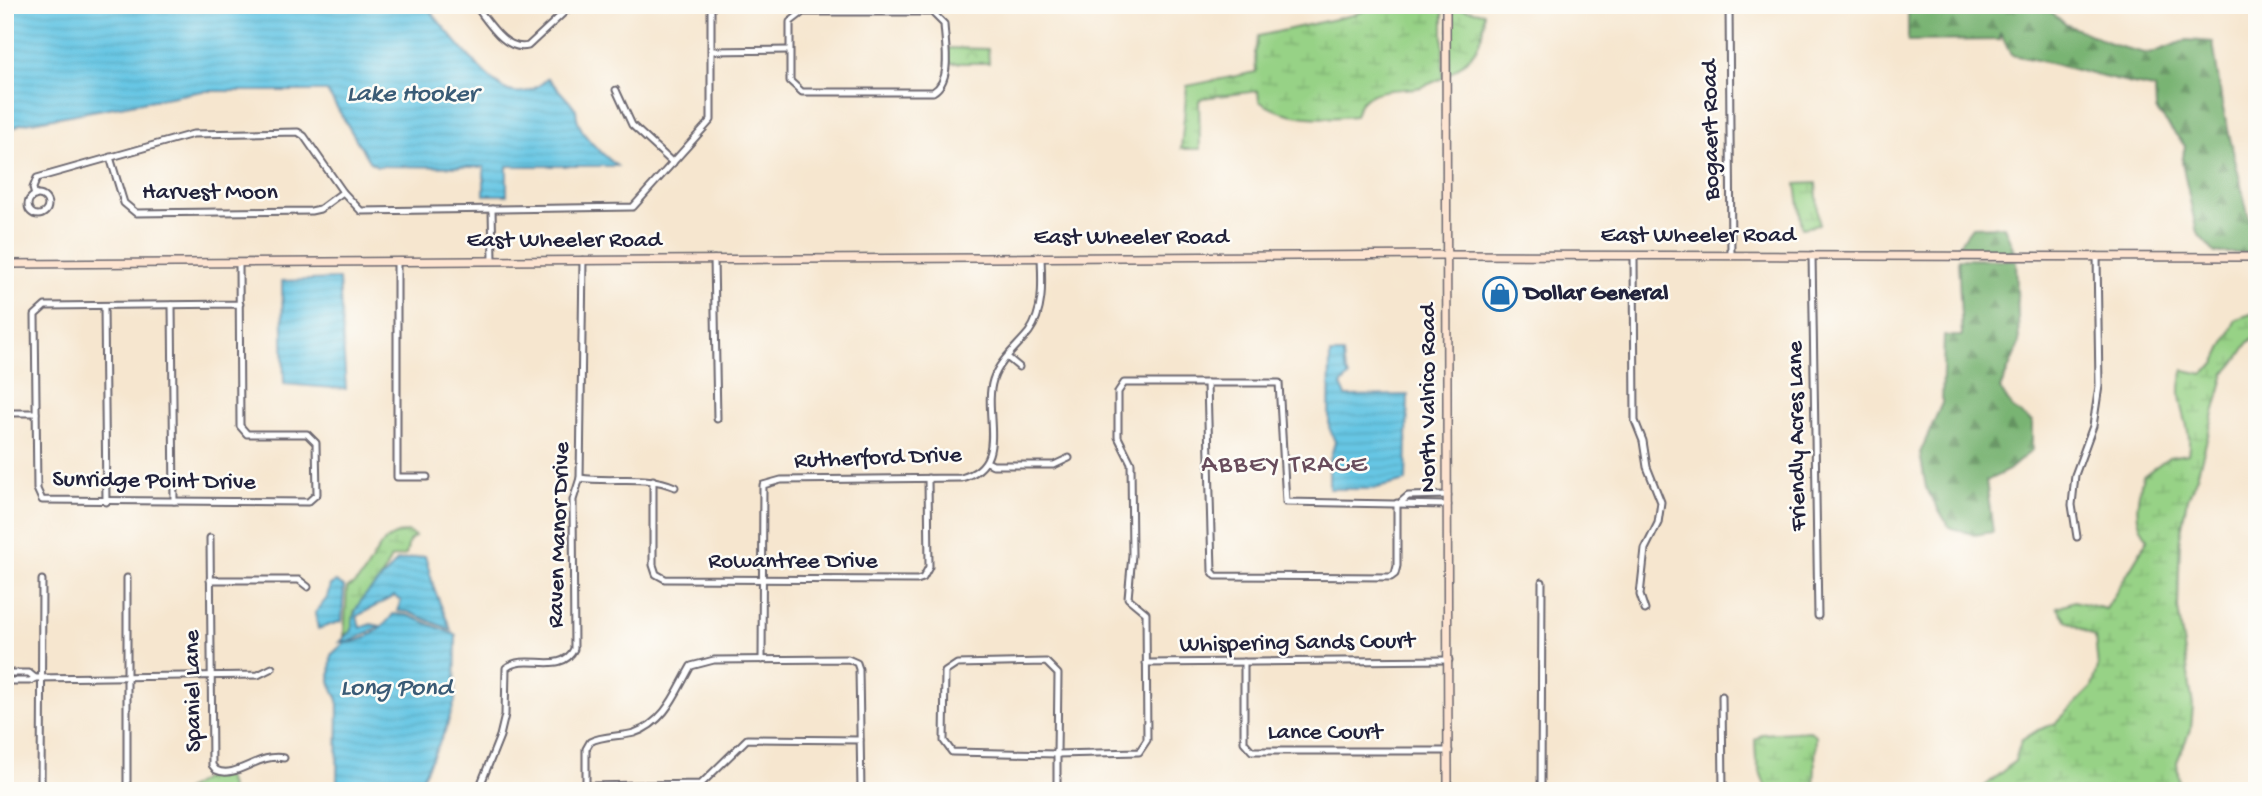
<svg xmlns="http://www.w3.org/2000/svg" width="2262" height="796" viewBox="0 0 2262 796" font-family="'Gochi Hand',sans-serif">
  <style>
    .forest { fill: url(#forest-firs); stroke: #4e6b57; stroke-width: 2 }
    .wetland { fill: url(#wetland-marsh); stroke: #5c7a60; stroke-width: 2 }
    .park { fill: url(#park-crowns); stroke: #5c7a60; stroke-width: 2 }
    .water { fill: url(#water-rules); stroke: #447490; stroke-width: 2 }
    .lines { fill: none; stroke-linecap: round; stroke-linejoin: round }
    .street-casing { stroke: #6c676f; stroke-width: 9 }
    .secondary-casing { stroke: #6c676f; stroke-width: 10 }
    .street { stroke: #fff; stroke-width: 5 }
    .secondary { stroke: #fde4d1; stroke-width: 7 }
    .labels { text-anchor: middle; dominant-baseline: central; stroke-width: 5; stroke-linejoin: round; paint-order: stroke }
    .street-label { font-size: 24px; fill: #22223b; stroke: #fdfcf7 }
    .poi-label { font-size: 24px; font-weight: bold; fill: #22223b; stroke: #fdfcf7; text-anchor: start }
    .water-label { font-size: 26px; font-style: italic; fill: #3a5b76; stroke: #fdfcf7 }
    .neighbourhood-label { font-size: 26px; letter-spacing: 2px; fill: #684c5c; stroke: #fdfcf7 }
  </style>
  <defs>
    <pattern id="forest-firs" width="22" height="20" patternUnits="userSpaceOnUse" patternTransform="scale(1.75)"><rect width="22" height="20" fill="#79b473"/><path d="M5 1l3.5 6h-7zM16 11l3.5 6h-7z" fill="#639260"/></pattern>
    <pattern id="wetland-marsh" width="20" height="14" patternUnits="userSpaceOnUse" patternTransform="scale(1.75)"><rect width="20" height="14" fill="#97d286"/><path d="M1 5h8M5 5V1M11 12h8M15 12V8" fill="none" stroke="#82b475"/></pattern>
    <pattern id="park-crowns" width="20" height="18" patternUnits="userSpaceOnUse" patternTransform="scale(1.75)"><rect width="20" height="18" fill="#97d286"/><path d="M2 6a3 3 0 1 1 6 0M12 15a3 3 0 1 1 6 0" fill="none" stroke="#82b475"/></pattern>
    <pattern id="water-rules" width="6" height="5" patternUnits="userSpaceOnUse" patternTransform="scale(1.75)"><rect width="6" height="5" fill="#66c6e4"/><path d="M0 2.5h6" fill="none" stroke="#58aac4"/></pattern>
  </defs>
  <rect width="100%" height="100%" fill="#fdfcf7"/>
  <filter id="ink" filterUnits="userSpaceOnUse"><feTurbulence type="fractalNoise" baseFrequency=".0143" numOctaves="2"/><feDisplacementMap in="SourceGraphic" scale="14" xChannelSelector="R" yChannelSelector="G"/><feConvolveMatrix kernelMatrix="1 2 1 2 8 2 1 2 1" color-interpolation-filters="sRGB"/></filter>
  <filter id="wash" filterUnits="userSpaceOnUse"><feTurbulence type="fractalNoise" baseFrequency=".00686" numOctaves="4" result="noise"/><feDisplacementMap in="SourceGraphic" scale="28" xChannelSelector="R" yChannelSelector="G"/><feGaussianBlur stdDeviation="1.57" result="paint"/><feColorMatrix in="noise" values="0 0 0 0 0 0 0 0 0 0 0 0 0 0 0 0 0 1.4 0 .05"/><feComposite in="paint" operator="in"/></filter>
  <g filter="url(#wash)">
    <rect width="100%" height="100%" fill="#f6e6cf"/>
    <g class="forest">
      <path d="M1908,5H2044L2065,24L2117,46L2149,54L2187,40L2213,42L2222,104L2257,253H2215L2197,233L2182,163L2185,146L2156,110L2155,88C2106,81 2060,63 2011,55L2000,32V40L1908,41Z"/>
      <path d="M2004,226L2015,253L1958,252V246L1972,227Z"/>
      <path d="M1958,259L2016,260L2019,344L2000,389L2012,408L2032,422V450L2009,470L1986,481L1993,532L1975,535L1949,527L1926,488L1920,453L1942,403L1944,336H1962Z"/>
    </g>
    <g class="wetland">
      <path d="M1378,5H1443V78C1435,81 1425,87 1416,88C1392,91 1362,86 1355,116C1323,119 1285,120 1259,101L1258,91L1202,98L1199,101L1200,149H1181L1187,86L1256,72L1255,53L1258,36L1353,15Z"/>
      <path d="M1449,6L1484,13C1484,45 1474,57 1449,74Z"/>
      <path d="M1816,183L1819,225L1802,228L1796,184Z"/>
      <path d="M2257,312V336C2245,341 2239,363 2225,373L2197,476L2186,504L2180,538L2178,608L2193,706L2191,728L2177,762L2180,791H1979L2015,761L2021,741L2038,730L2055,724L2092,687L2098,668L2095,637L2066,620L2057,607L2074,601L2106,609L2148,539C2132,520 2137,499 2143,476L2169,457L2188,454C2194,422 2171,403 2184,370L2203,374L2215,364L2236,319Z"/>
      <path d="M408,532L415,536L409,541L406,555L391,558C386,567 383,576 378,584C366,604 352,599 352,630L344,637L347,588C377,574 369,535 408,532Z"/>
      <path d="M1810,731L1816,736L1814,791H1767L1756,760L1755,740L1762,734Z"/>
    </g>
    <g class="park">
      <path d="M947,48L988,49L989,63H946Z"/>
      <path d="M213,773L227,777L231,791H184Z"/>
    </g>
    <g class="water">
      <path d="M5,5H425C443,25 487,83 509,91C525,96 538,88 548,78L576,109C576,134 600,151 617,166H507V195H484V167L377,166L369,161L327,91H203L20,124L5,134Z"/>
      <path d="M339,279L346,389L284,384L282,281Z"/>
      <path d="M1330,354H1343L1344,365L1349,377L1341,385L1346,396L1408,395L1406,481L1373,489H1329V462L1335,442L1329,427Z"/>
      <path d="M425,556L435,591L451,630L408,612L397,611L401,601L394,596L357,616L360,628L371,624L380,626L354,640L340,642L352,630C352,596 379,587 397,561Z"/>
      <path d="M336,582L344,587L342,621L318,629L315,613L327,598L330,585Z"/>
      <path d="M393,614L407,615L456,635L455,701L445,731L416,791H337L338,700L330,682L331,655L344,643C363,643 383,629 393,614Z"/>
    </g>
  </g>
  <g filter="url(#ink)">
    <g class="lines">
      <g class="street-casing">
        <g id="street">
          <path d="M475,5C488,21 505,52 528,46L572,5"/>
          <path d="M1729,5L1731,255"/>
          <path d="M803,12H932L944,24C945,45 953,80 933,92H802L790,81V22Z"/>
          <path d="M712,51L789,50"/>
          <path d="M616,90L632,125L673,163"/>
          <path d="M110,157L124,203L136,213L311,211L320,209L343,192"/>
          <circle cx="38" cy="205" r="10"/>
          <path d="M35,196L33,188L37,178L193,134L298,132L304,136L343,192L361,211L633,207L711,120V5"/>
          <path d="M492,209L493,260"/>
          <path d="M1812,255L1818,616"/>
          <path d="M1634,256L1635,421L1643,441L1647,467L1661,502L1658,523L1645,549L1640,595L1645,610"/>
          <path d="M714,259L717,419"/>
          <path d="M397,262V477H427"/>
          <path d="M239,264L240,426L247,434H307L316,443L317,494L308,502L42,500L37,489L35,315L45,306L240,304"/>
          <path d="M172,305L174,501"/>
          <path d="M104,306L106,502"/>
          <path d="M1007,357L1019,367"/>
          <path d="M1207,383L1212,571L1216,576L1391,577L1395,574L1397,566V503"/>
          <path d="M5,413H36"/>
          <path d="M987,462L993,465H1054L1069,458"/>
          <path d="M580,478C611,483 646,474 675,487"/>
          <path d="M653,480V565L656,574L665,579L917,580L923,578L929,567L928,478"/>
          <path d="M1401,502L1408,496L1448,495"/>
          <path d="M2077,537L2072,505L2075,475L2093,426L2099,386L2097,256"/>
          <path d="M210,538L212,765L216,770C236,780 259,752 284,758"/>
          <path d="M210,580H299L308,587"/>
          <path d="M762,660L763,485L781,480L961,478C1011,465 982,414 993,380C999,361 1017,347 1029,332C1044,311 1042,283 1041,258"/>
          <path d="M1046,662L1058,674L1057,754L952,752L944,741L945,672L957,664Z"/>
          <path d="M1244,662V742L1252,751H1449"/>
          <path d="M1146,663L1449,660"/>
          <path d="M5,673H29L35,678"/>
          <path d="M5,681H30L35,678L258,675L272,668"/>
          <path d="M1722,696L1723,791"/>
          <path d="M586,786L701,784L747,739L860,740"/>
          <path d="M41,791L42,580"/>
          <path d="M127,791V578"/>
          <path d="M478,791L500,736L505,715L506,668C526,652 561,676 574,649L573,500L580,478L583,260"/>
          <path d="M586,791V749L590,742C602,735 620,737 634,733C666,722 676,692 691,666L714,660L848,659L857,663L859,669L861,791"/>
          <path d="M1057,791V754L1139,752L1147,740L1146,613L1128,598L1132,555L1131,463L1118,437V392L1124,383H1279L1286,502L1448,505"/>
          <path d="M1541,791L1542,582"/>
        </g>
      </g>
      <g class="secondary-casing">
        <g id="secondary">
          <path d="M1446,5L1448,791"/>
          <path d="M5,264L1448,255L2257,257"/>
        </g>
      </g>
      <use href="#street" class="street"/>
      <use href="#secondary" class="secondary"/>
    </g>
  </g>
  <defs>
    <g id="shop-ring" transform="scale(1.75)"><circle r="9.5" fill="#fdfcf7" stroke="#1f6fb2" stroke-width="1.5"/><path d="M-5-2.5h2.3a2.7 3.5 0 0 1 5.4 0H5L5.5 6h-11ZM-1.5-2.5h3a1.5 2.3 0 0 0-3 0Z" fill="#1f6fb2"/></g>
  </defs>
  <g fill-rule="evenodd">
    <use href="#shop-ring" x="1500" y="294"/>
  </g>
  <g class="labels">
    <g class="street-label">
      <text transform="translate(1712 130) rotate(-91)">Bogaert Road</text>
      <text x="210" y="193">Harvest Moon</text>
      <text x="1698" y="236">East Wheeler Road</text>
      <text x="1131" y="238">East Wheeler Road</text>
      <text x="564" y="241">East Wheeler Road</text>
      <text transform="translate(1429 398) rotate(-90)">North Valrico Road</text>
      <text transform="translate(1798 436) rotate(-91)">Friendly Acres Lane</text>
      <text transform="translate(878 459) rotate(-2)">Rutherford Drive</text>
      <text transform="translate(154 482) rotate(1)">Sunridge Point Drive</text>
      <text transform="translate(560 535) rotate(-88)">Raven Manor Drive</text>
      <text x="793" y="562">Rowantree Drive</text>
      <text transform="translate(1297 644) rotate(-1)">Whispering Sands Court</text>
      <text transform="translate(194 691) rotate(-91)">Spaniel Lane</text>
      <text x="1325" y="733">Lance Court</text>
    </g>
    <g class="poi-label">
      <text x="1524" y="294">Dollar General</text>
    </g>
    <g class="water-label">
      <text x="412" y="95">Lake Hooker</text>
      <text x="396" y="689">Long Pond</text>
    </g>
    <g class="neighbourhood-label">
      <text x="1285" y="466">ABBEY TRACE</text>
    </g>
  </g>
  <rect width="2262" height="796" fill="none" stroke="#fdfcf7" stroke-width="28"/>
</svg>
